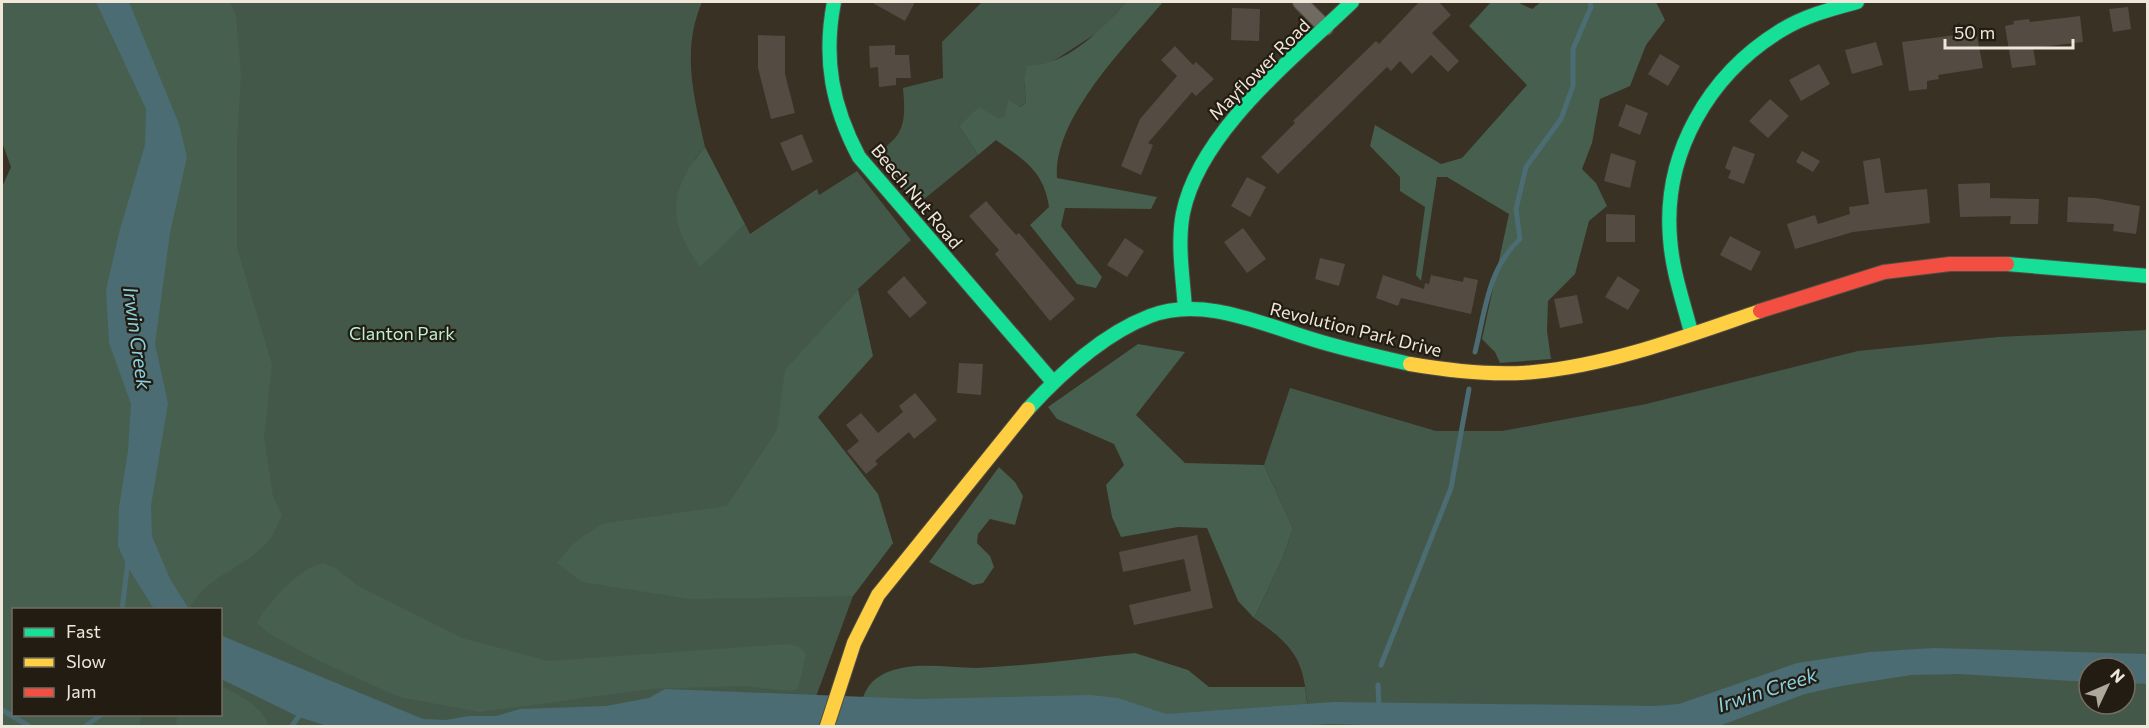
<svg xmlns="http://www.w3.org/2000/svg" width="2149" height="728" viewBox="0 0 2149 728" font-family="Commissioner,sans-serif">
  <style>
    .green { fill: #44584a; fill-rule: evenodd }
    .forest { fill: #475f4e }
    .water { fill: #4b6c73 }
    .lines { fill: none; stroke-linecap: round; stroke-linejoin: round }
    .stream { stroke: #4b6c73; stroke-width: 5 }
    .building { fill: #544b43 }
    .street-casing { stroke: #544e42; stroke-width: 16 }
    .fast-casing { stroke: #544e42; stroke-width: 16 }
    .slow-casing { stroke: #544e42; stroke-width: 16 }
    .jam-casing { stroke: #544e42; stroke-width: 16 }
    .street { stroke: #706b62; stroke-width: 14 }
    .fast { stroke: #16e098; stroke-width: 14 }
    .slow { stroke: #ffcf43; stroke-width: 14 }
    .jam { stroke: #f24e42; stroke-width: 14 }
    .labels { text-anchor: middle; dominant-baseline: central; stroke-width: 4.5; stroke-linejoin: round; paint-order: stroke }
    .street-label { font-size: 18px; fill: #efe7d9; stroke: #221c12 }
    .park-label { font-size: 18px; fill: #b9f2d0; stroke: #221c12 }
    .water-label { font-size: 20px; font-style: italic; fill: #89d0e0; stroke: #221c12 }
  </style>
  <rect width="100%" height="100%" fill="#383124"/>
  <g class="green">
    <path d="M105,2H702C681,51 694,97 705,147L695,159L734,234L745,224L750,234L817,189L819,195L857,171L911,240L858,289L785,371L893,543L853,596L814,702L808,726H2V195ZM14,610H220V714H14Z"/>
    <path d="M982,2H1126L1100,31L1024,80L1026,103L999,120L979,108L959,126L978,155L917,205L875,154C905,136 906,122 903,88L943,78L942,42Z"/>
    <path d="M2147,330V726H1310C1303,667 1306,654 1254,618L1282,560L1293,528L1264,465L1290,388L1436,431H1502L1646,404L1858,351L1998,337ZM2089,668H2125V704H2089Z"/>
  </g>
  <g class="forest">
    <path d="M2,2H230L236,16L241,74L237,142V248L272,365L264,438L273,496L282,515C278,523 275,533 269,540C247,568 205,575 190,609L14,610V714L142,715L139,726H2V187L11,167L2,142Z"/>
    <path d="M1126,2H1163C1126,46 1053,118 1057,178L1157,197L1151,209L1065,208L1061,226L1102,277L1096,288L1077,284L1030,225L1049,207C1044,171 1024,160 996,140L978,155L959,126L979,107L999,119L1005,116L1008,100L1020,107L1026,103L1024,80L1027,66C1066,66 1102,30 1126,2Z"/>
    <path d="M1491,2H1517L1532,9L1541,2H1656L1665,20L1646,45L1630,86L1600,99L1592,143L1582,169L1596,183L1607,206L1589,221L1575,274L1548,301L1547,331L1551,359L1500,363L1495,352L1482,339L1509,214L1447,177H1437L1421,281L1416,275L1425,207L1400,191V177L1370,146L1375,125L1441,164L1462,158L1527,85L1469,26Z"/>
    <path d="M705,147L745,224L700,267C667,221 668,190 705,147Z"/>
    <path d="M858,289L873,356L818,417L878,494L893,543L853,596L690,599L582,582L557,563L573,544L601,524L727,506L777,430L785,370Z"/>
    <path d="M1138,344L1185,352L1136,415L1185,463L1264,465L1293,528L1282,560L1254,618L1238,601L1207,528L1178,527L1121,537L1112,517L1106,485L1124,465L1114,444L1057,419L1048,407Z"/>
    <path d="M999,467L1015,482L1023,496L1015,525L990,519L978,534L977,543L990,556L994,567L983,583L973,585L929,562Z"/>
    <path d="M324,563L337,569L358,586L462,638L548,661L788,644L799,647L806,654L798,689L790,691L743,686L650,689L480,712L399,697L315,659L270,634L257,623C268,602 300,567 324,563Z"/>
    <path d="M1135,653L1188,670L1209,687H1305L1310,726H855C860,710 862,688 877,678C905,659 944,668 976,668C1029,666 1082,658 1135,653Z"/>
    <path d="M221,686C239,695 262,706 269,726H176L177,715L220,714Z"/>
  </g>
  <g class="water">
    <path d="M96,2H129L179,124L187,157L170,233L155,344L168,403L151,506L152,536L170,579L189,609H154L127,566L118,546L119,507L128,451L131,404L109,343L106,290L120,229L145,145L146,109Z"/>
    <path d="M220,635L423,719L446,720L469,716H496L520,709L606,706L649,698L665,689L917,699L1091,695L1118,698L1166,714L1334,702L1655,706L1679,704L1797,663L1870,652L1934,648L2147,654L2148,684L2125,683V668H2089V682L1959,674L1911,675L1841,686L1805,694L1719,726H1393L1333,724L1286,726H327L299,717L221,679Z"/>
  </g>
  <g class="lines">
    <g class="stream">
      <path d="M1475,352C1485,312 1488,268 1520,239L1516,209L1526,167L1561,119L1573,86V49L1591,7L1590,2"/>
      <path d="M122,610L128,560"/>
      <path d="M1381,665L1451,488L1469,389"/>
      <path d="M1378,685L1379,707"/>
      <path d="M2,710L29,726"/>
      <path d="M86,726L102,714"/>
      <path d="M292,726L301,713"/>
    </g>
  </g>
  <g class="building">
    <path d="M871,2H915L905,21Z"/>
    <path d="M1419,2H1439L1451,15L1432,33L1459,61L1448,72L1431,55L1412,74L1400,61L1391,71L1387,67L1278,174L1261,157L1295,123L1293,121L1376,41L1379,44Z"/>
    <path d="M2128,7L2131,29L2113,32L2109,9Z"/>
    <path d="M1232,8L1260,9L1259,41L1231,40Z"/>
    <path d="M2080,16L2083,42L2033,48L2036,65L2012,68L2005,26L2014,24L2013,21L2029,19L2030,22Z"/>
    <path d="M1976,30L1983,68L1938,75L1939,79L1927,81V89L1909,91L1902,42L1956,35L1955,33Z"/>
    <path d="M758,35L785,36V74L795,113L771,119L758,68Z"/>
    <path d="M1876,42L1883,65L1852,74L1845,50Z"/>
    <path d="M895,45V55H909L911,78H896V85L879,87L878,67L870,68L869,46Z"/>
    <path d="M1175,46L1193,65L1196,62L1214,79L1196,96L1192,92L1148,143L1153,145L1141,175L1121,166L1140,119L1177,76L1161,60Z"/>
    <path d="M1660,54L1680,66L1668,86L1648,74Z"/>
    <path d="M1819,64L1830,84L1801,101L1789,80Z"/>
    <path d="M1770,99L1789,116L1768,138L1749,121Z"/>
    <path d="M1626,104L1648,113L1640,135L1618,126Z"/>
    <path d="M802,134L813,162L792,171L780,143Z"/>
    <path d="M1733,146L1755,154L1744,184L1728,178L1731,171L1725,168Z"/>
    <path d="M1802,151L1820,161L1813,172L1796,162Z"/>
    <path d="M1611,153L1636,161L1630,188L1604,181Z"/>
    <path d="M1880,158L1885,193L1927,189L1930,223L1853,232L1795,249L1787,224L1815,215L1818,224L1850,214L1849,207L1869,204L1863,161Z"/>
    <path d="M1247,177L1266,187L1250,217L1231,206Z"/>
    <path d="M1990,183V198L2039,199L2038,224H2010L2011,216L1960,217L1958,184Z"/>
    <path d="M2068,197L2095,198L2140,206L2136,234L2113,231L2114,224L2067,222Z"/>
    <path d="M986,201L1016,235L1019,233L1075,299L1050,321L995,254L999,250L969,216Z"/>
    <path d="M1606,214L1635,215V242H1606Z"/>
    <path d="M1243,228L1266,259L1247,273L1224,242Z"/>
    <path d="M1730,236L1761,252L1751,271L1720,255Z"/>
    <path d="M1125,238L1144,251L1127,277L1107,265Z"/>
    <path d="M1320,258L1345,264L1339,286L1315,279Z"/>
    <path d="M1383,275L1424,289L1425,283L1429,284L1431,275L1463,282L1464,277L1478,280L1471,314L1401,298L1398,306L1376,298Z"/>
    <path d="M904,276L927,303L910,318L887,292Z"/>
    <path d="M1618,276L1640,290L1628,310L1605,297Z"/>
    <path d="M1577,295L1583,323L1560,328L1554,299Z"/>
    <path d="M959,363L983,364L981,395L957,393Z"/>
    <path d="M915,393L937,420L914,439L909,432L875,461L878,464L866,474L847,451L859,441L846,425L861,413L878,433L903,412L899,406Z"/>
    <path d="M1197,535L1213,608L1134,625L1129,605L1191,591L1184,559L1123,572L1119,552Z"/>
  </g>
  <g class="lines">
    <g class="street-casing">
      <path id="street" d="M1300,2L1326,28"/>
    </g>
    <g class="fast-casing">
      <g id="fast">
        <path d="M834,2C823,59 832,106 859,157L1053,382"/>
        <path d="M2007,264L2148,276"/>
        <path d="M1185,309C1183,278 1177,244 1183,213C1200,131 1293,59 1352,2"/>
        <path d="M1691,332C1683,301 1672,270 1670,238C1663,153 1709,75 1780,31C1804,16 1831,9 1857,2"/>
        <path d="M1028,409C1062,372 1103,334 1150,316C1204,295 1266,326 1318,341C1348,350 1379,357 1410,364"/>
      </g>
    </g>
    <g class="slow-casing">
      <g id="slow">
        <path d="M1410,364C1451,371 1493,376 1534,372C1611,365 1687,336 1760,311"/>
        <path d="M827,726L854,643L878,595L1028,409"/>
      </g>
    </g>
    <g class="jam-casing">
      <path id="jam" d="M1760,311L1884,272L1950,264H2007"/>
    </g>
    <use href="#street" class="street"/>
    <use href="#fast" class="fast"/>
    <use href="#slow" class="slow"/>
    <use href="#jam" class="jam"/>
  </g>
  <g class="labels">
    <g class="street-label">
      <text transform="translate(1259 69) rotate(-45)">Mayflower Road</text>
      <text transform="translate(917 196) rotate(50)">Beech Nut Road</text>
      <text transform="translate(1356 329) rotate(14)">Revolution Park Drive</text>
    </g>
    <g class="park-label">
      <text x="402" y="333">Clanton Park</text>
    </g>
    <g class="water-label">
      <text transform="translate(138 338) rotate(82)">Irwin Creek</text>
      <text transform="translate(1767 689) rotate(-18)">Irwin Creek</text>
    </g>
  </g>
  <rect width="2149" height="728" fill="none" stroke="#efe7d9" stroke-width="6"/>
  <rect x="12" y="608" width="210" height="108" fill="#221c12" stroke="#746d62" stroke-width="1.5"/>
  <rect x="24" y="628" width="30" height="9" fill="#16e098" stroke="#746d62" stroke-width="1.5"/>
  <text x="66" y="638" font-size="18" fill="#efe7d9">Fast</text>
  <rect x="24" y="658" width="30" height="9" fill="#ffcf43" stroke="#746d62" stroke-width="1.5"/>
  <text x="66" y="668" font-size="18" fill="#efe7d9">Slow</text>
  <rect x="24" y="688" width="30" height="9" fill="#f24e42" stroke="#746d62" stroke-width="1.5"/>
  <text x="66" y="698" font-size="18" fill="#efe7d9">Jam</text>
  <g transform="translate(2107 686) rotate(46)"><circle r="28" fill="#221c12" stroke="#746d62" stroke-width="1.5"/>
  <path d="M0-4.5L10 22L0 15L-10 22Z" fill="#afa79a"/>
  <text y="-9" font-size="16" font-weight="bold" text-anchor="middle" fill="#efe7d9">N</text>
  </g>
  <path d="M1945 39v9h128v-9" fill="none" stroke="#efe7d9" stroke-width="3"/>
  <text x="1954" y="39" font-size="18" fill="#efe7d9" stroke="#221c12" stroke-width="4.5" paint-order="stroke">50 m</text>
</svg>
